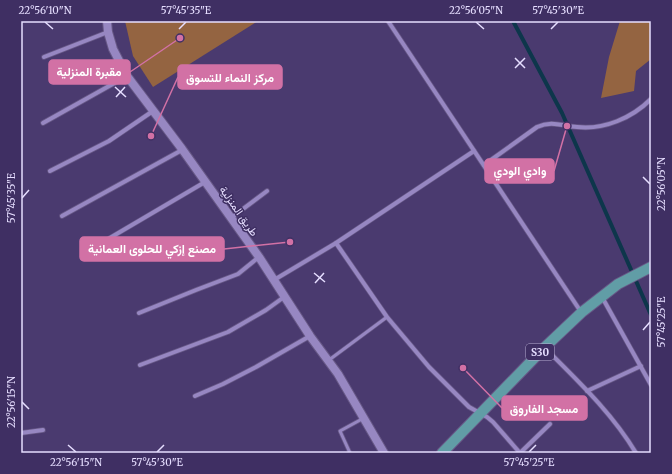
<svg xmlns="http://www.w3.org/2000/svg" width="672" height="474" viewBox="0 0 672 474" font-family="Merriweather,Vazirmatn,serif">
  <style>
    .green { fill: #946441 }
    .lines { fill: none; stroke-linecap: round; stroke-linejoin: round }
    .stream { stroke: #0d364b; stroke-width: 4 }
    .lane-casing { stroke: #675886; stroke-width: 4.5 }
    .street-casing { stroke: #675886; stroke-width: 5.5 }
    .secondary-casing { stroke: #675886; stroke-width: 10 }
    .primary-casing { stroke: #675886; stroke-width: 12 }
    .lane { stroke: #9787c2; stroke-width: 3 }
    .street { stroke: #9787c2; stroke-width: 4 }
    .secondary { stroke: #9787c2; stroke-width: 8 }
    .primary { stroke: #619da6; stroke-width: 10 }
    .ticks { fill: none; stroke: #e6deff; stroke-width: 1.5 }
    .labels { text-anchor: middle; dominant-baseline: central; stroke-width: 3; stroke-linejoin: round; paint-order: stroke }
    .shield { fill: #3f2f63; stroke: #b4aad0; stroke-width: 1 }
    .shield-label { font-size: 10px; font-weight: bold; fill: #e6deff }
    .street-label { font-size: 11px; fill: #e6deff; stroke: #3f2f63 }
    .leader { fill: none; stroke: #d271a5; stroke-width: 1.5 }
    .callout-dot { fill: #d271a5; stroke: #3f2f63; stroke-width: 1.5 }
    .callout { fill: #d271a5; stroke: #d271a5; stroke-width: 1.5 }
    .callout-label { font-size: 12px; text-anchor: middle; font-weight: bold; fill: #fff }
    .neatline { fill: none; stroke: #e6deff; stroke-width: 1.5 }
    .ticks-label { font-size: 10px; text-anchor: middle; fill: #e6deff }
  </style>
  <rect width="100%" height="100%" fill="#4a3a6f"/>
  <g class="green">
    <path d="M125,21H258L153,87L133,56Z"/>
    <path d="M620,21H651V59L636,71L634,91L601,98L609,57Z"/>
  </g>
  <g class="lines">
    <path class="stream" d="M513,21L562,113L651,315"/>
    <g class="lane-casing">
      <g id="lane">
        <path d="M329,360L387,317"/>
        <path d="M350,453L340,431L362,419"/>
      </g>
    </g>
    <g class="street-casing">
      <g id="street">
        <path d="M388,21L581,312"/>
        <path d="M44,57L108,32"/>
        <path d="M43,123L127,76"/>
        <path d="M484,165L537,127C552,120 562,126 577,127C604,130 632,118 651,99"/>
        <path d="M50,171L109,141L153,111"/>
        <path d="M62,216L182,150"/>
        <path d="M231,218L267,191"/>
        <path d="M336,243L387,317L429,367L469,407L487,417L493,422L520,453"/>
        <path d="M86,252L205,182"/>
        <path d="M274,280L336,243L474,151"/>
        <path d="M602,297L651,385"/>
        <path d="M139,313L196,290L238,274L259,257"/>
        <path d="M545,348C578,381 612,413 636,453"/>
        <path d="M140,365L228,332L266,310L284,297"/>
        <path d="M587,391L641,366"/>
        <path d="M195,396L223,384L256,367L310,336"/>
        <path d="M21,433L43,430"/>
        <path d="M520,453L550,424"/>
      </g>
    </g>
    <g class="secondary-casing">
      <path id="secondary" d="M107,21L108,32L113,49L127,76L182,149L259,257L310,336L338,374L384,453"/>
    </g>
    <g class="primary-casing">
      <path id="primary" d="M442,453L544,348L582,312L618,284L651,267"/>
    </g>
    <use href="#lane" class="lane"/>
    <use href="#street" class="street"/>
    <use href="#secondary" class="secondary"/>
    <use href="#primary" class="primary"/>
  </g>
  <path class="ticks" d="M45,22L53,29M476,22L484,29M179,29L186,22M551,29L558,22M515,58L525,68M515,68L525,58M115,87L126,97M116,97L125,87M643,177L650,184M22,198L29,190M314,273L325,282M315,283L324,273M643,330L650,322M22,402L29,409M68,445L76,452M157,452L164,445M529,452L536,445"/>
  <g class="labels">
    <rect class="shield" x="526" y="344" width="28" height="16" rx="3"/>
    <g class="shield-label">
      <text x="540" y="352">S30</text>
    </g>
    <g class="street-label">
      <text transform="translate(239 211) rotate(55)">طريق المنزلية</text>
    </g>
  </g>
  <path class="leader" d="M180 38L130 72M151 136L178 77M567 126L554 171M290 242L224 249M463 368L502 408"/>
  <g class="callout-dot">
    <circle cx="180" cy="38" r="4"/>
    <circle cx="151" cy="136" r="4"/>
    <circle cx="567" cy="126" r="4"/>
    <circle cx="290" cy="242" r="4"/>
    <circle cx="463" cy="368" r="4"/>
  </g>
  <g class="callout">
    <rect x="49" y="60" width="81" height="24" rx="4"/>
    <rect x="178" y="65" width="104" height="24" rx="4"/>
    <rect x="485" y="159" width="69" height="24" rx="4"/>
    <rect x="80" y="237" width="144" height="24" rx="4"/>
    <rect x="502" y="396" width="85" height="24" rx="4"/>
  </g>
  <g class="callout-label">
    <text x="89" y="76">مقبرة المنزلية</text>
    <text x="230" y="82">مركز النماء للتسوق</text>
    <text x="520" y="175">وادي الودي</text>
    <text x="152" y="253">مصنع إزكي للحلوى العمانية</text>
    <text x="544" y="413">مسجد الفاروق</text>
  </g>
  <rect width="672" height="474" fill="none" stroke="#3f2f63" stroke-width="44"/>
  <rect x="22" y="22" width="628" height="430" class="neatline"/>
  <g class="ticks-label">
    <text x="45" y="14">22°56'10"N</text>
    <text x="186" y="14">57°45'35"E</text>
    <text x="476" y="14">22°56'05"N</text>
    <text x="558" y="14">57°45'30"E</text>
    <text transform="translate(661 184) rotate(-90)" y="4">22°56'05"N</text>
    <text transform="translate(11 198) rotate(-90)" y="4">57°45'35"E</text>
    <text transform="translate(661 322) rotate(-90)" y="4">57°45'25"E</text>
    <text transform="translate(11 402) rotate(-90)" y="4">22°56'15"N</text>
    <text x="76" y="466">22°56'15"N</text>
    <text x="157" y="466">57°45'30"E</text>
    <text x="529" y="466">57°45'25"E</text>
  </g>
</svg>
